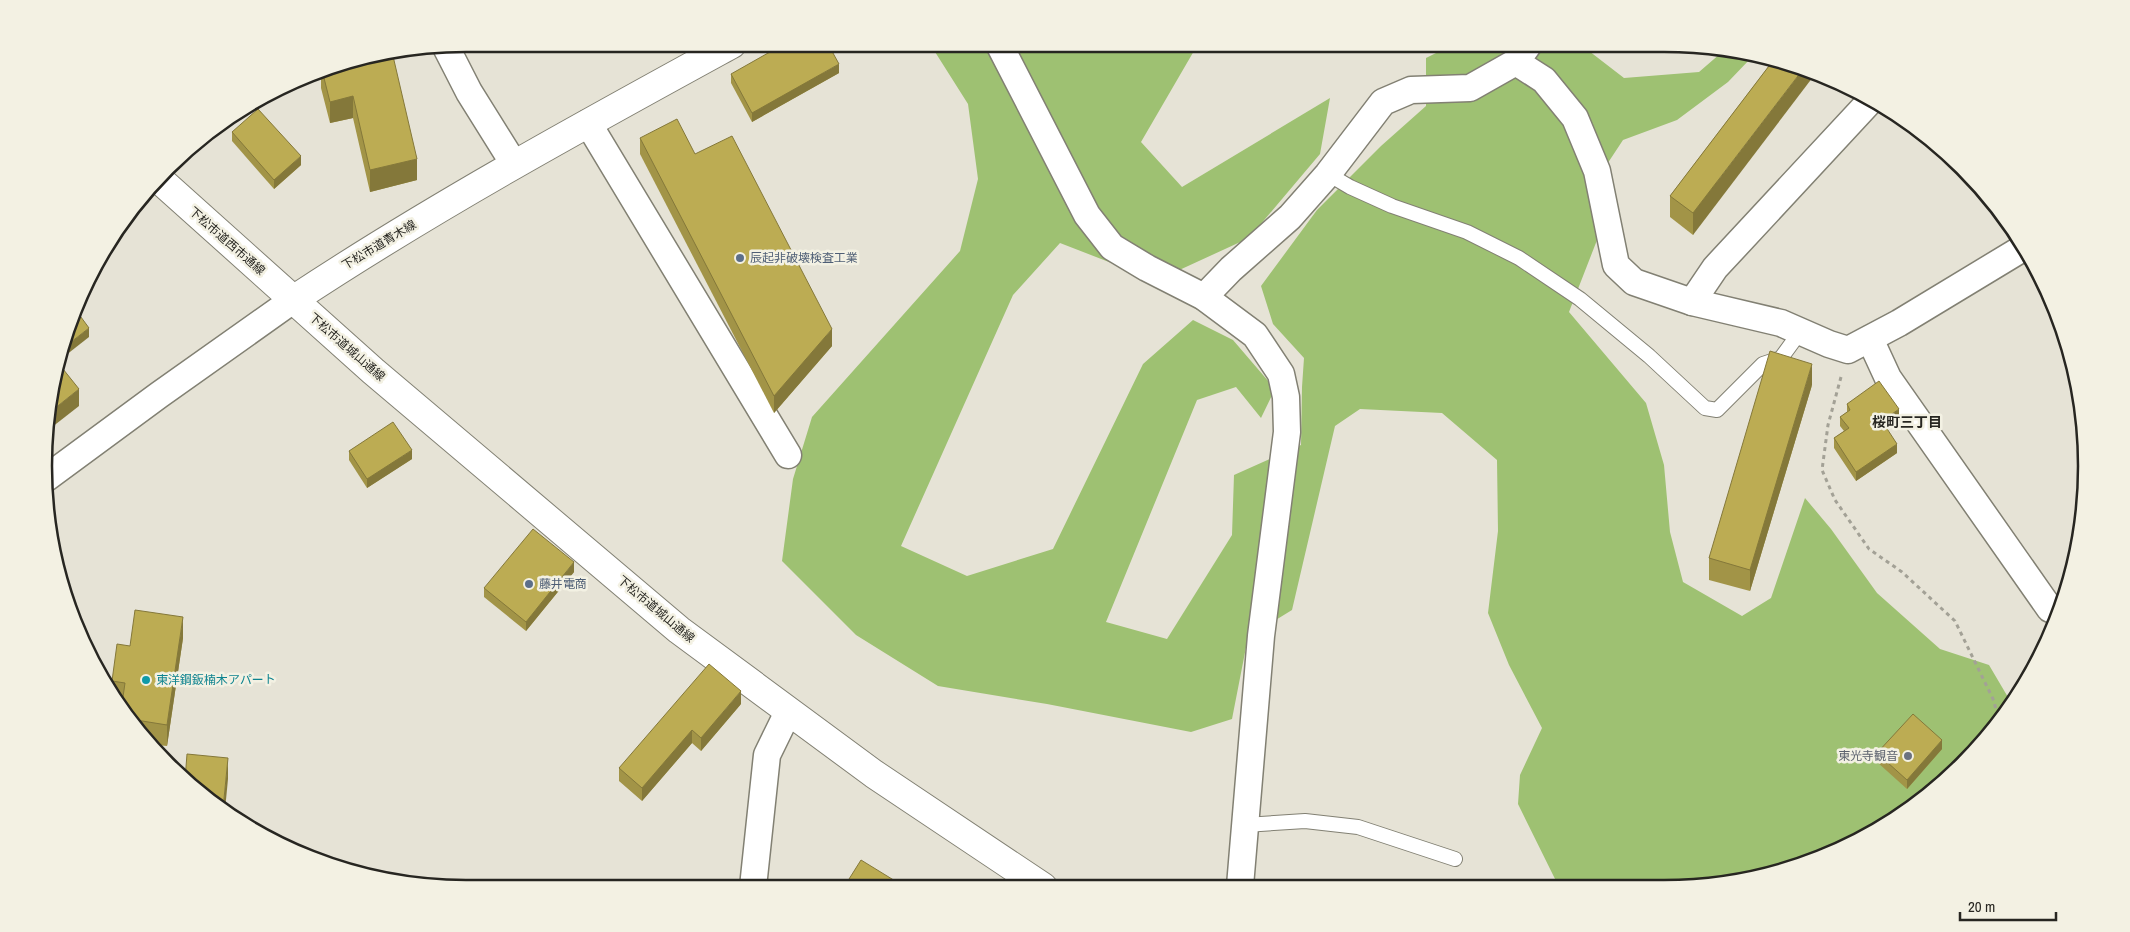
<svg xmlns="http://www.w3.org/2000/svg" width="2130" height="932" viewBox="0 0 2130 932" font-family="'Archivo Narrow','Noto Sans JP',sans-serif">
  <style>
    .forest { fill: #9ec172 }
    .lines { fill: none; stroke-linecap: round; stroke-linejoin: round }
    .service-casing { stroke: #828073; stroke-width: 16 }
    .minor-casing { stroke: #828073; stroke-width: 29 }
    .tertiary-casing { stroke: #828073; stroke-width: 30 }
    .path { stroke: #a3a196; stroke-width: 3; stroke-dasharray: 4 4; stroke-linecap: butt }
    .service { stroke: #fff; stroke-width: 14 }
    .minor { stroke: #fff; stroke-width: 26 }
    .tertiary { stroke: #fff; stroke-width: 28 }
    .wall { fill: #a29447 }
    .shaded-wall { fill: #84783a }
    .building { fill: #bcac53; stroke: #84783a }
    .service-dot { fill: #5c6f8a; stroke: #f3f1e3; stroke-width: 2 }
    .culture-dot { fill: #0f9aa8; stroke: #f3f1e3; stroke-width: 2 }
    .worship-dot { fill: #6b7280; stroke: #f3f1e3; stroke-width: 2 }
    .labels { text-anchor: middle; dominant-baseline: central; stroke-width: 5; stroke-linejoin: round; paint-order: stroke }
    .street-label { font-size: 12px; fill: #272621; stroke: #f3f1e3 }
    .service-label { font-size: 12px; fill: #4e5e75; stroke: #f3f1e3; text-anchor: start }
    .culture-label { font-size: 12px; fill: #0d838f; stroke: #f3f1e3; text-anchor: start }
    .worship-label { font-size: 12px; fill: #5b616d; stroke: #f3f1e3; text-anchor: end }
    .neighbourhood-label { font-size: 14px; font-weight: bold; fill: #272621; stroke: #f3f1e3 }
    .rim { fill: none; stroke: #272621; stroke-width: 2.5 }
  </style>
  <rect width="100%" height="100%" fill="#e6e3d6"/>
  <path class="forest" d="M930,44H1198L1141,142L1182,187L1330,98L1320,154L1249,238L1175,272L1127,269L1060,243L1013,295L901,546L967,576L1053,549L1143,364L1193,320L1233,340L1275,389L1261,418L1236,387L1197,400L1106,622L1167,639L1232,535L1234,475L1301,445L1302,387L1304,358L1273,324L1261,286L1317,210L1381,146L1426,106V58L1454,44H1587L1589,51L1624,78L1699,72L1721,53L1751,58L1728,82L1677,120L1623,140L1590,190L1599,235L1569,312L1646,403L1664,465L1670,532L1683,582L1742,616L1771,598L1805,498L1831,529L1877,593L1940,649L1989,665L2012,704L1921,801L1826,856L1719,885H1558L1518,804L1520,775L1542,728L1509,665L1488,613L1498,531L1497,460L1442,413L1360,409L1335,426L1292,610L1248,637L1232,719L1191,732L1047,704L938,686L856,635L782,561L793,479L812,417L960,251L978,179L968,104Z"/>
  <g class="lines">
    <g class="service-casing">
      <g id="service">
        <path d="M1328,174L1350,187L1392,206L1467,232L1519,258L1580,299L1649,356L1705,408L1717,410L1763,364L1781,358L1800,332"/>
        <path d="M1245,825L1305,821L1358,827L1455,859"/>
      </g>
    </g>
    <g class="minor-casing">
      <g id="minor">
        <path d="M999,44L1087,215L1112,247L1147,268L1204,297L1255,335L1281,374L1286,397L1287,432L1261,636L1240,886"/>
        <path d="M446,47L469,92L514,164"/>
        <path d="M1516,62L1544,80L1575,118L1597,171L1616,265L1634,282L1692,302L1781,323L1829,344L1848,350L1899,323L2023,248"/>
        <path d="M588,123L788,455"/>
        <path d="M1204,297L1231,269L1290,217L1328,174L1383,102L1411,90L1470,88L1516,62L1529,44"/>
        <path d="M1692,302L1715,268L1872,99"/>
        <path d="M1870,339L1888,378L2050,609L2059,612"/>
        <path d="M45,479L159,395L293,300"/>
        <path d="M753,887L767,755L788,712"/>
      </g>
    </g>
    <g class="tertiary-casing">
      <g id="tertiary">
        <path d="M161,181L373,371L679,630L874,774L1043,887"/>
        <path d="M293,300C435,206 584,125 732,44"/>
      </g>
    </g>
    <path class="path" d="M1841,377L1828,425L1822,470L1835,500L1869,549L1902,572L1955,621L1994,701L1998,719"/>
    <use href="#service" class="service"/>
    <use href="#minor" class="minor"/>
    <use href="#tertiary" class="tertiary"/>
  </g>
  <g class="wall">
    <path d="M411,53L393,58L417,180L370,192L353,118L330,123L321,88V70L330,66Z"/>
    <path d="M1772,62L1693,235L1670,217V196Z"/>
    <path d="M839,73L752,122L731,83V74Z"/>
    <path d="M232,132L301,165L274,189L232,141Z"/>
    <path d="M640,138L695,154L832,346L774,413L640,154Z"/>
    <path d="M1812,385L1750,591L1709,580V558Z"/>
    <path d="M1847,404L1899,418L1886,427L1897,453L1856,481L1834,448V438L1844,431L1840,426V417L1847,412Z"/>
    <path d="M349,451L412,459L367,488L349,460Z"/>
    <path d="M574,572L526,631L484,597V588Z"/>
    <path d="M183,638L167,746L156,745L112,691V681L130,646Z"/>
    <path d="M741,704L701,751L692,743L642,801L619,781V768Z"/>
    <path d="M1942,749L1907,789L1877,762V753Z"/>
  </g>
  <g class="shaded-wall">
    <path d="M411,53L367,64V60Z"/>
    <path d="M839,64V73L752,122V113Z"/>
    <path d="M1804,68L1816,73L1693,235V213Z"/>
    <path d="M353,96V118L330,123V102Z"/>
    <path d="M301,156V165L274,189V180Z"/>
    <path d="M417,159V180L370,192V170Z"/>
    <path d="M89,328V337L61,359L66,346Z"/>
    <path d="M832,329V346L774,413V396Z"/>
    <path d="M1812,364V385L1750,591V570Z"/>
    <path d="M79,389V406L47,431L49,413Z"/>
    <path d="M1899,409V418L1882,430V421Z"/>
    <path d="M1897,444V453L1856,481V472Z"/>
    <path d="M412,450V459L367,488V479Z"/>
    <path d="M574,562V572L526,631V622Z"/>
    <path d="M183,617V638L167,746V725Z"/>
    <path d="M741,691V704L701,751V738Z"/>
    <path d="M692,730V743L642,801V788Z"/>
    <path d="M1942,740V749L1907,789V780Z"/>
    <path d="M228,758V779L225,810L223,809Z"/>
  </g>
  <g class="building">
    <path d="M784,44H828L839,64L752,113L731,74Z"/>
    <path d="M393,56L417,159L370,170L353,96L330,102L322,70L330,66Z"/>
    <path d="M1772,62L1800,66L1804,68L1693,213L1670,196Z"/>
    <path d="M258,109L301,156L274,180L232,132Z"/>
    <path d="M677,119L695,154L732,136L832,329L774,396L640,138Z"/>
    <path d="M78,313L89,328L66,346Z"/>
    <path d="M1770,351L1812,364L1750,570L1709,558Z"/>
    <path d="M59,364L79,389L49,413L52,384Z"/>
    <path d="M1879,381L1899,409L1882,421L1897,444L1856,472L1834,438L1849,428L1840,417L1850,410L1847,404Z"/>
    <path d="M393,422L412,450L367,479L349,451Z"/>
    <path d="M533,529L574,562L526,622L484,588Z"/>
    <path d="M135,610L183,617L167,725L136,720L122,704L125,683L112,681L117,644L130,646Z"/>
    <path d="M709,664L741,691L701,738L692,730L642,788L619,768Z"/>
    <path d="M1913,714L1942,740L1907,780L1877,753Z"/>
    <path d="M187,754L228,758L223,809L188,784L185,780Z"/>
    <path d="M861,860L905,887H844Z"/>
  </g>
  <g class="service-dot">
    <circle cx="740" cy="258" r="5"/>
    <circle cx="529" cy="584" r="5"/>
  </g>
  <circle class="culture-dot" cx="146" cy="680" r="5"/>
  <circle class="worship-dot" cx="1908" cy="756" r="5"/>
  <g class="labels">
    <g class="street-label">
      <text transform="translate(227 241) rotate(41)">下松市道西市通線</text>
      <text transform="translate(379 245) rotate(-31)">下松市道青木線</text>
      <text transform="translate(347 347) rotate(41)">下松市道城山通線</text>
      <text transform="translate(656 609) rotate(40)">下松市道城山通線</text>
    </g>
    <g class="service-label">
      <text x="750" y="258">辰起非破壊検査工業</text>
      <text x="539" y="584">藤井電商</text>
    </g>
    <g class="culture-label">
      <text x="156" y="680">東洋鋼鈑楠木アパート</text>
    </g>
    <g class="worship-label">
      <text x="1898" y="756">東光寺観音</text>
    </g>
    <g class="neighbourhood-label">
      <text x="1907" y="422">桜町三丁目</text>
    </g>
  </g>
  <path d="M0 0H2130V932H0ZM466 52H1664A414 414 0 0 1 2078 466V466A414 414 0 0 1 1664 880H466A414 414 0 0 1 52 466V466A414 414 0 0 1 466 52Z" fill="#f3f1e3" fill-rule="evenodd"/>
  <path class="rim" d="M466 52H1664A414 414 0 0 1 2078 466V466A414 414 0 0 1 1664 880H466A414 414 0 0 1 52 466V466A414 414 0 0 1 466 52Z"/>
  <path d="M1960 912v8h96v-8" fill="none" stroke="#272621" stroke-width="2.5"/>
  <text x="1968" y="912" font-size="15" fill="#272621" stroke="#f3f1e3" stroke-width="4" paint-order="stroke">20 m</text>
</svg>
